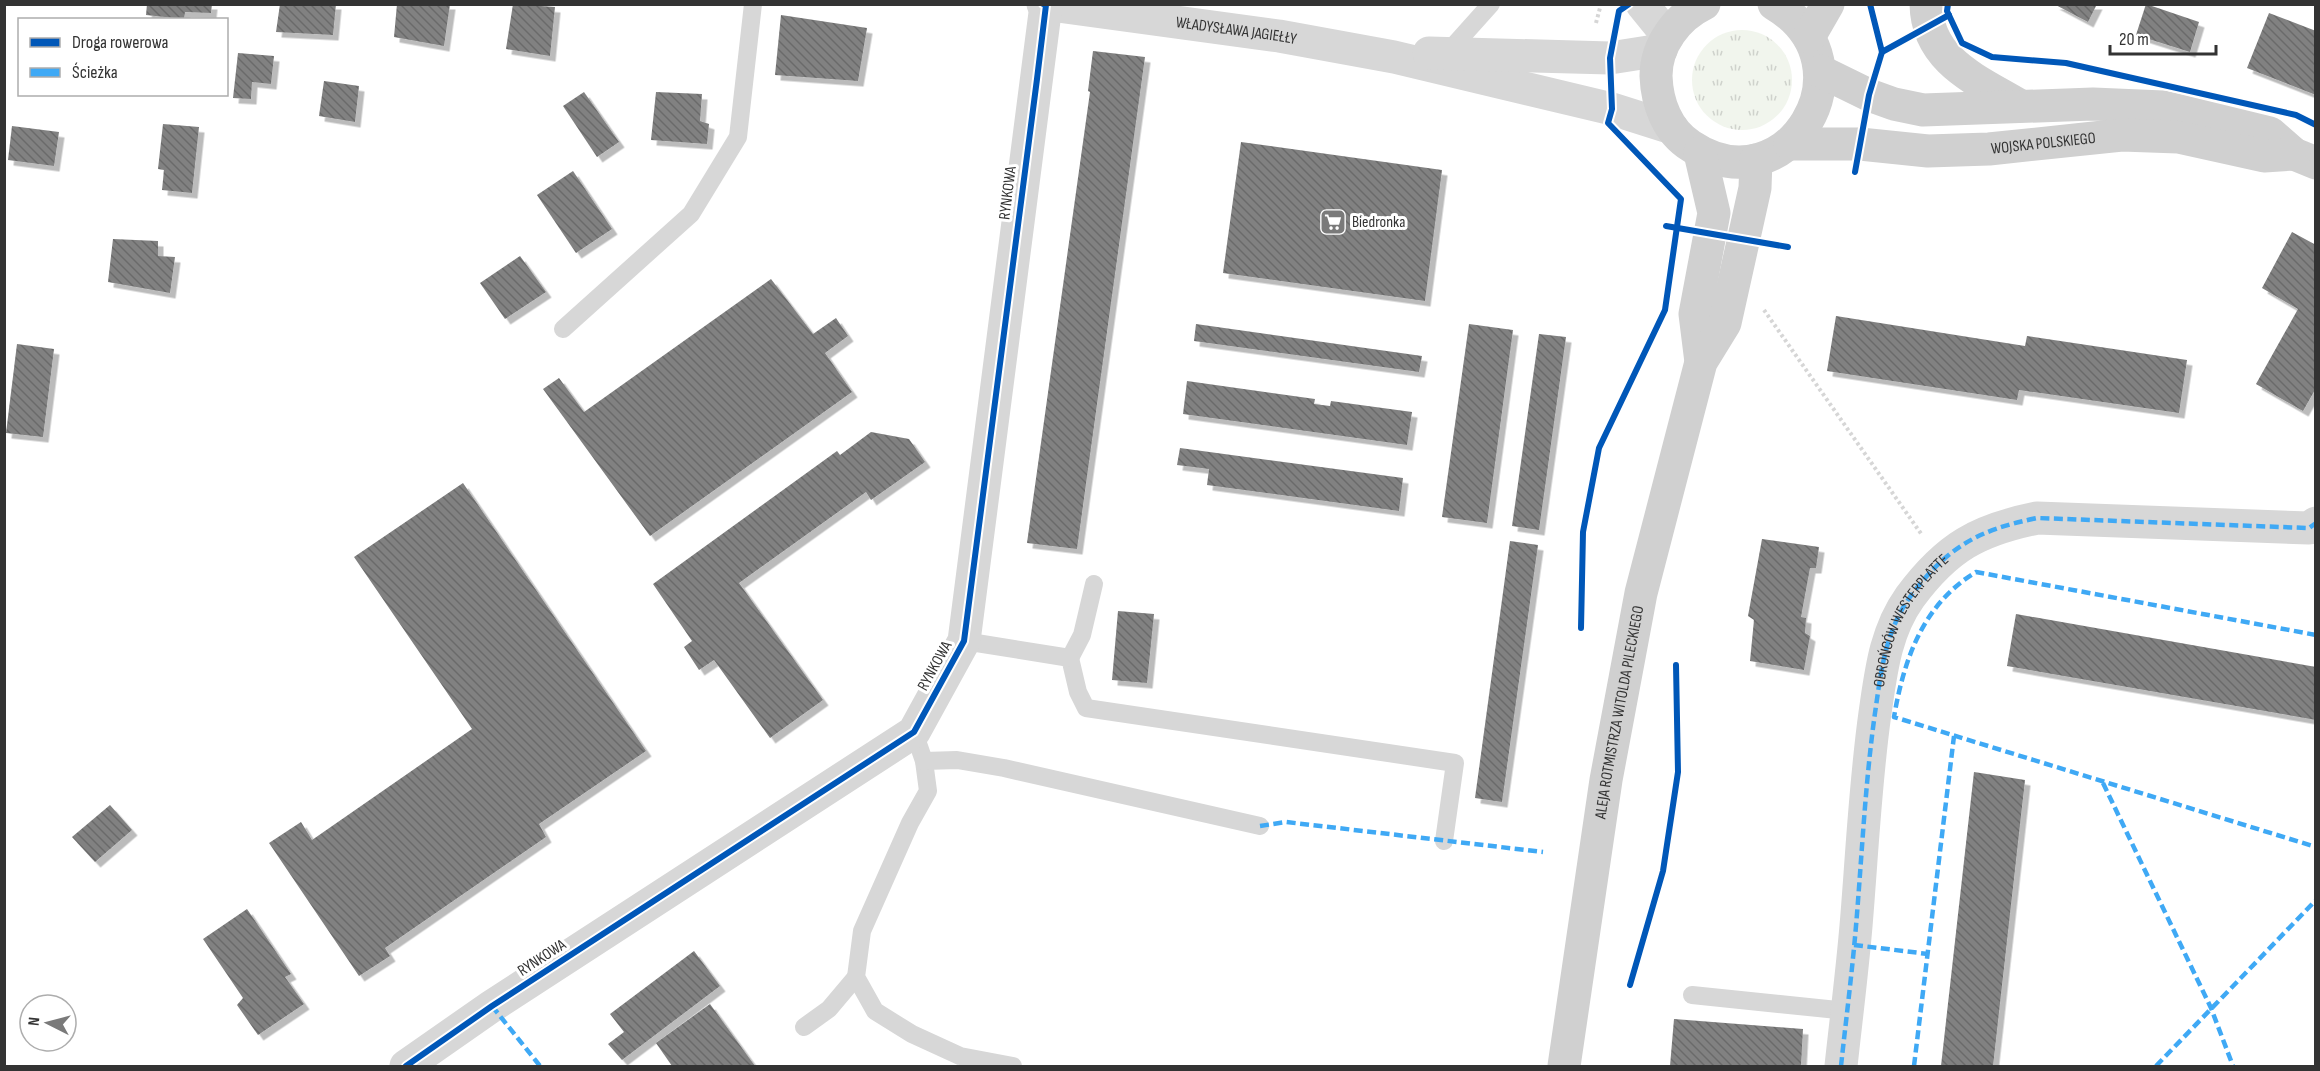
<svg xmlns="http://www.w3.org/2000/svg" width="2320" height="1071" viewBox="0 0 2320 1071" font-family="'Sofia Sans Condensed',sans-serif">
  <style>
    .grass { fill: url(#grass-tufts) }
    .building { fill: url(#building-back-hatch); filter: url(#shadow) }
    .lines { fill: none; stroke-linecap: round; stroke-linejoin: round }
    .path { stroke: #d6d6d6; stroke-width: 4; stroke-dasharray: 3 3; stroke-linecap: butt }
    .lane { stroke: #d7d7d7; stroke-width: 18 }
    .street { stroke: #d7d7d7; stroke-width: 33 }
    .secondary { stroke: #d0d0d0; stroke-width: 33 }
    .quiet { stroke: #3fa9f5; stroke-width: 4.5; stroke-dasharray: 9 4.5; stroke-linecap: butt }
    .cycleway-casing { stroke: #fff; stroke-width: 10 }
    .cycleway { stroke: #0057b8; stroke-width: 6 }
    .labels { text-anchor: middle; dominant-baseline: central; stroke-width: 6; stroke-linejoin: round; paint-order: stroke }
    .street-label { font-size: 16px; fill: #333; stroke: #fff }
    .poi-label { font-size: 16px; fill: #333; stroke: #fff; text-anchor: start }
  </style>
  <defs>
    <pattern id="grass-tufts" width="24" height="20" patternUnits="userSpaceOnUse" patternTransform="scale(1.5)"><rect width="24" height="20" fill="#f1f5ed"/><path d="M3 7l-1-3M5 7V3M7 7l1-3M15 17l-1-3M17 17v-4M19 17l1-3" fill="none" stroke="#cfd2cc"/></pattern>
    <pattern id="building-back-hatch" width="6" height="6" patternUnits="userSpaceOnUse" patternTransform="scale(1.5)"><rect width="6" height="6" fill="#818181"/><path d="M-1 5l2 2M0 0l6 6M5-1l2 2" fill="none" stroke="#6a6a6a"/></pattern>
    <filter id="shadow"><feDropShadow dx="5.5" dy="5.5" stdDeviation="0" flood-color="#0004"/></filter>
  </defs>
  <rect width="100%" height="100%" fill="#fff"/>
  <circle class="grass" cx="1742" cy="80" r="50"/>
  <g class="building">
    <path d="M147,4H212L211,13L185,12L184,19L146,15Z"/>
    <path d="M280,4H336L333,35L276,32Z"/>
    <path d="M397,4H450L444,46L394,37Z"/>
    <path d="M513,4L555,7L550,56L506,49Z"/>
    <path d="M2054,4H2097L2088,22Z"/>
    <path d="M2146,4L2199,22L2190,52L2136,35Z"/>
    <path d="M2269,13L2316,31V95L2247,68Z"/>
    <path d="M781,15L867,28L858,81L775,75Z"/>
    <path d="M1093,51L1145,57L1077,549L1027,543L1090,92L1088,91Z"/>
    <path d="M238,53L274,56L271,84L252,82L251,99L233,98Z"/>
    <path d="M324,81L359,86L355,122L319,116Z"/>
    <path d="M584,92L619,142L597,157L563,106Z"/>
    <path d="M656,92L702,94L700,121L709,124L707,144L651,140Z"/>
    <path d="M163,124L199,127L192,193L162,190L164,170L158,169Z"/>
    <path d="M12,126L59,132L54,166L8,160Z"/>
    <path d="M1241,142L1442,170L1425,301L1223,273Z"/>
    <path d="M573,171L612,229L576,253L537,195Z"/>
    <path d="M2292,232L2316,245V388L2303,411L2256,384L2298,309L2262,288Z"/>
    <path d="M113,239L158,241V256L175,257L170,293L108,282Z"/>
    <path d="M520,256L546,292L505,319L480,283Z"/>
    <path d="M771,279L813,334L836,318L848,336L825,353L852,392L650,536L543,389L559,378L584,412Z"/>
    <path d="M1836,316L2025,346L2027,336L2187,360L2179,413L2019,390L2017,400L1827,371Z"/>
    <path d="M1196,324L1422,356L1419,372L1194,341Z"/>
    <path d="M1469,324L1513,330L1487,523L1442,517Z"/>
    <path d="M1539,334L1566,337L1539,530L1512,526Z"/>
    <path d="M17,344L54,349L43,437L6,433Z"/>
    <path d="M1187,381L1315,399L1314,404L1330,406L1331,401L1412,412L1407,445L1183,414Z"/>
    <path d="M871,432L909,439L925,462L871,500L866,492L739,583L823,700L770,738L714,660L699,670L684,647L692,641L653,584L837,451L840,455Z"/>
    <path d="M1180,448L1403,478L1399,511L1207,485L1209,469L1177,465Z"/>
    <path d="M463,483L646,751L539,824L546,837L385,948L390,956L359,976L269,843L301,822L312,840L472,729L354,557Z"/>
    <path d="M1762,539L1819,547L1816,568H1810L1801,617L1806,618L1805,633L1810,636L1804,670L1750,661L1754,620L1748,616Z"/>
    <path d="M1510,541L1538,545L1502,802L1475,798Z"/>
    <path d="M1118,611L1154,614L1147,683L1112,680Z"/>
    <path d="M2016,614L2316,667V720L2007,666Z"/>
    <path d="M1974,772L2025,780L1993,1066H1941Z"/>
    <path d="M110,805L132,830L95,862L72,837Z"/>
    <path d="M247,909L291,974L285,977L304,1004L258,1035L237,1005L243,998L203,939Z"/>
    <path d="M694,951L720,986L622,1060L608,1044L624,1032L610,1014Z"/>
    <path d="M710,1004L755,1066H672L656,1043Z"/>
    <path d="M1674,1019L1803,1029L1801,1066H1670Z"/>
  </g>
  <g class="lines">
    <g class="path">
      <path d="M1596,23L1601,4"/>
      <path d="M1764,310L1922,535"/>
    </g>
    <g class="lane">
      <path d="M1448,52L1491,4"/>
      <path d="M563,329L691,214L738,137L753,4"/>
      <path d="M964,641L1070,658L1078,692L1086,708L1455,763L1444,841"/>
      <path d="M1070,658L1082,635L1094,584"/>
      <path d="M914,732L924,761L928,791L910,823L862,931L856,977L875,1011L912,1034L960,1056L1013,1066"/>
      <path d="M924,761L957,760L1004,768L1260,826"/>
      <path d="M1692,995L1847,1011"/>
      <path d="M804,1027L829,1009L856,977"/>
    </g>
    <g class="street">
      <path id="s1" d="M1043,4L1279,36L1394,57L1612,109L1672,128"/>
      <path d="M1642,4L1668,36"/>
      <path d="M1429,53L1610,58L1661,50"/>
      <path d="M406,1066L492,1006L914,732L964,641L1046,5"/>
      <path d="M1841,1066C1846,1020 1852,973 1856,926C1862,855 1865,784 1875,713C1881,672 1885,632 1910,597C1947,547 1978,530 2037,518L2309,528L2316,523"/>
    </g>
    <g class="secondary">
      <path d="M1704,4C1677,17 1656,45 1656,76C1657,103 1667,131 1691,146C1786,210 1877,65 1774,4"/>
      <path d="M1926,4C1927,61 1977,80 2019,105"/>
      <path d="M1809,37L1828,4"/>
      <path d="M1820,71L1869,95L1894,104L1923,110L2093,104L2163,107L2270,133L2294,154L2316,163"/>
      <path id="s2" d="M1790,144H1860L1928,151L1989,149L2122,135L2178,137L2264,156L2294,154"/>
      <path d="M1700,153L1714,213L1695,314L1701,362"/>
      <path id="s3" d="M1564,1066L1606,780L1641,593L1701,362L1725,323L1755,188L1756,160"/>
    </g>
    <g class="quiet">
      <path d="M2316,635L1976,572C1923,604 1904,659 1894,717L2316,847"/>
      <path d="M2103,783L2211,1008L2233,1066"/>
      <path d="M1260,826L1286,822L1543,852"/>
      <path d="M1854,945L1928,954"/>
      <path d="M492,1006L540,1066"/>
      <path id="s4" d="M1841,1066C1846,1020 1852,973 1856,926C1862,855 1865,784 1875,713C1881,672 1885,632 1910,597C1947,547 1978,530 2037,518L2309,528L2316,523"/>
      <path d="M1914,1066L1954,736"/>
      <path d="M2156,1066L2316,900"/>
    </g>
    <g class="cycleway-casing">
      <g id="cycleway">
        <path d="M1948,4L1947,11L1962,43L1992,57L2066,63L2296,115L2316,125"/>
        <path d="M1882,52L1949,15"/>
        <path d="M1855,172L1869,95L1882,52L1870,4"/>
        <path d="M1666,226L1788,247"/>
        <path d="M1581,628L1583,532L1599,448L1665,310L1681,199L1608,123L1612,109L1610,58L1619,11L1629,4"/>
        <path d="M1630,985L1663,871L1678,772L1676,665"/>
        <path d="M406,1066L492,1006L914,732L964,641L1037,79L1046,5L1043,4"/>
      </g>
    </g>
    <use href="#cycleway" class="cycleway"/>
  </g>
  <defs>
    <g id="supermarket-square" transform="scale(1.35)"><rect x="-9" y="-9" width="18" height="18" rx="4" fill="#7a7a7a" stroke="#fff"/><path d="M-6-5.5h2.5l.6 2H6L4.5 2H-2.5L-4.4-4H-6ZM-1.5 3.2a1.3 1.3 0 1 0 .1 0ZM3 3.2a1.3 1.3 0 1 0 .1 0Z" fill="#fff"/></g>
  </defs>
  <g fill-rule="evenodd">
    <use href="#supermarket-square" x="1333" y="222"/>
  </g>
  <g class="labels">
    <g class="street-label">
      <text stroke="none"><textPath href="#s1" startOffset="195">WŁADYSŁAWA JAGIEŁŁY</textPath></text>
      <text stroke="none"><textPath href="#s2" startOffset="254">WOJSKA POLSKIEGO</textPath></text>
      <text transform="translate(1008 193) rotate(-83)">RYNKOWA</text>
      <text stroke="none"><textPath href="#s4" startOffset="456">OBROŃCÓW WESTERPLATTE</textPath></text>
      <text transform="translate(935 666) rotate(-61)">RYNKOWA</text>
      <text stroke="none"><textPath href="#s3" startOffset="358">ALEJA ROTMISTRZA WITOLDA PILECKIEGO</textPath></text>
      <text transform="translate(542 958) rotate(-33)">RYNKOWA</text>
    </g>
    <g class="poi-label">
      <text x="1352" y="222">Biedronka</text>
    </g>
  </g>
  <rect width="2320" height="1071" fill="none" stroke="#333333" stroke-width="12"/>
  <rect x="18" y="18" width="210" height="78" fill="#ffffff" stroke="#adadad" stroke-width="1.5"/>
  <rect x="30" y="38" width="30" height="9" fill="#0057b8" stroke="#adadad" stroke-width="1.5"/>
  <text x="72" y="48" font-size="18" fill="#333333">Droga rowerowa</text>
  <rect x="30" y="68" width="30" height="9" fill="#3fa9f5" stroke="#adadad" stroke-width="1.5"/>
  <text x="72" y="78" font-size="18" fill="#333333">Ścieżka</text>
  <g transform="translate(48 1023) rotate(276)"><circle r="28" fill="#ffffff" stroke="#adadad" stroke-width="1.5"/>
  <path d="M0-4.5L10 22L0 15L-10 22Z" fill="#7a7a7a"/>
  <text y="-9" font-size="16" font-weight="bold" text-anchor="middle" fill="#333333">N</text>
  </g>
  <path d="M2110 45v9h106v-9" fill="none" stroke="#333333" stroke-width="3"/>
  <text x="2119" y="45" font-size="18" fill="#333333" stroke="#ffffff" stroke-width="4.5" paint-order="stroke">20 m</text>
</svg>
